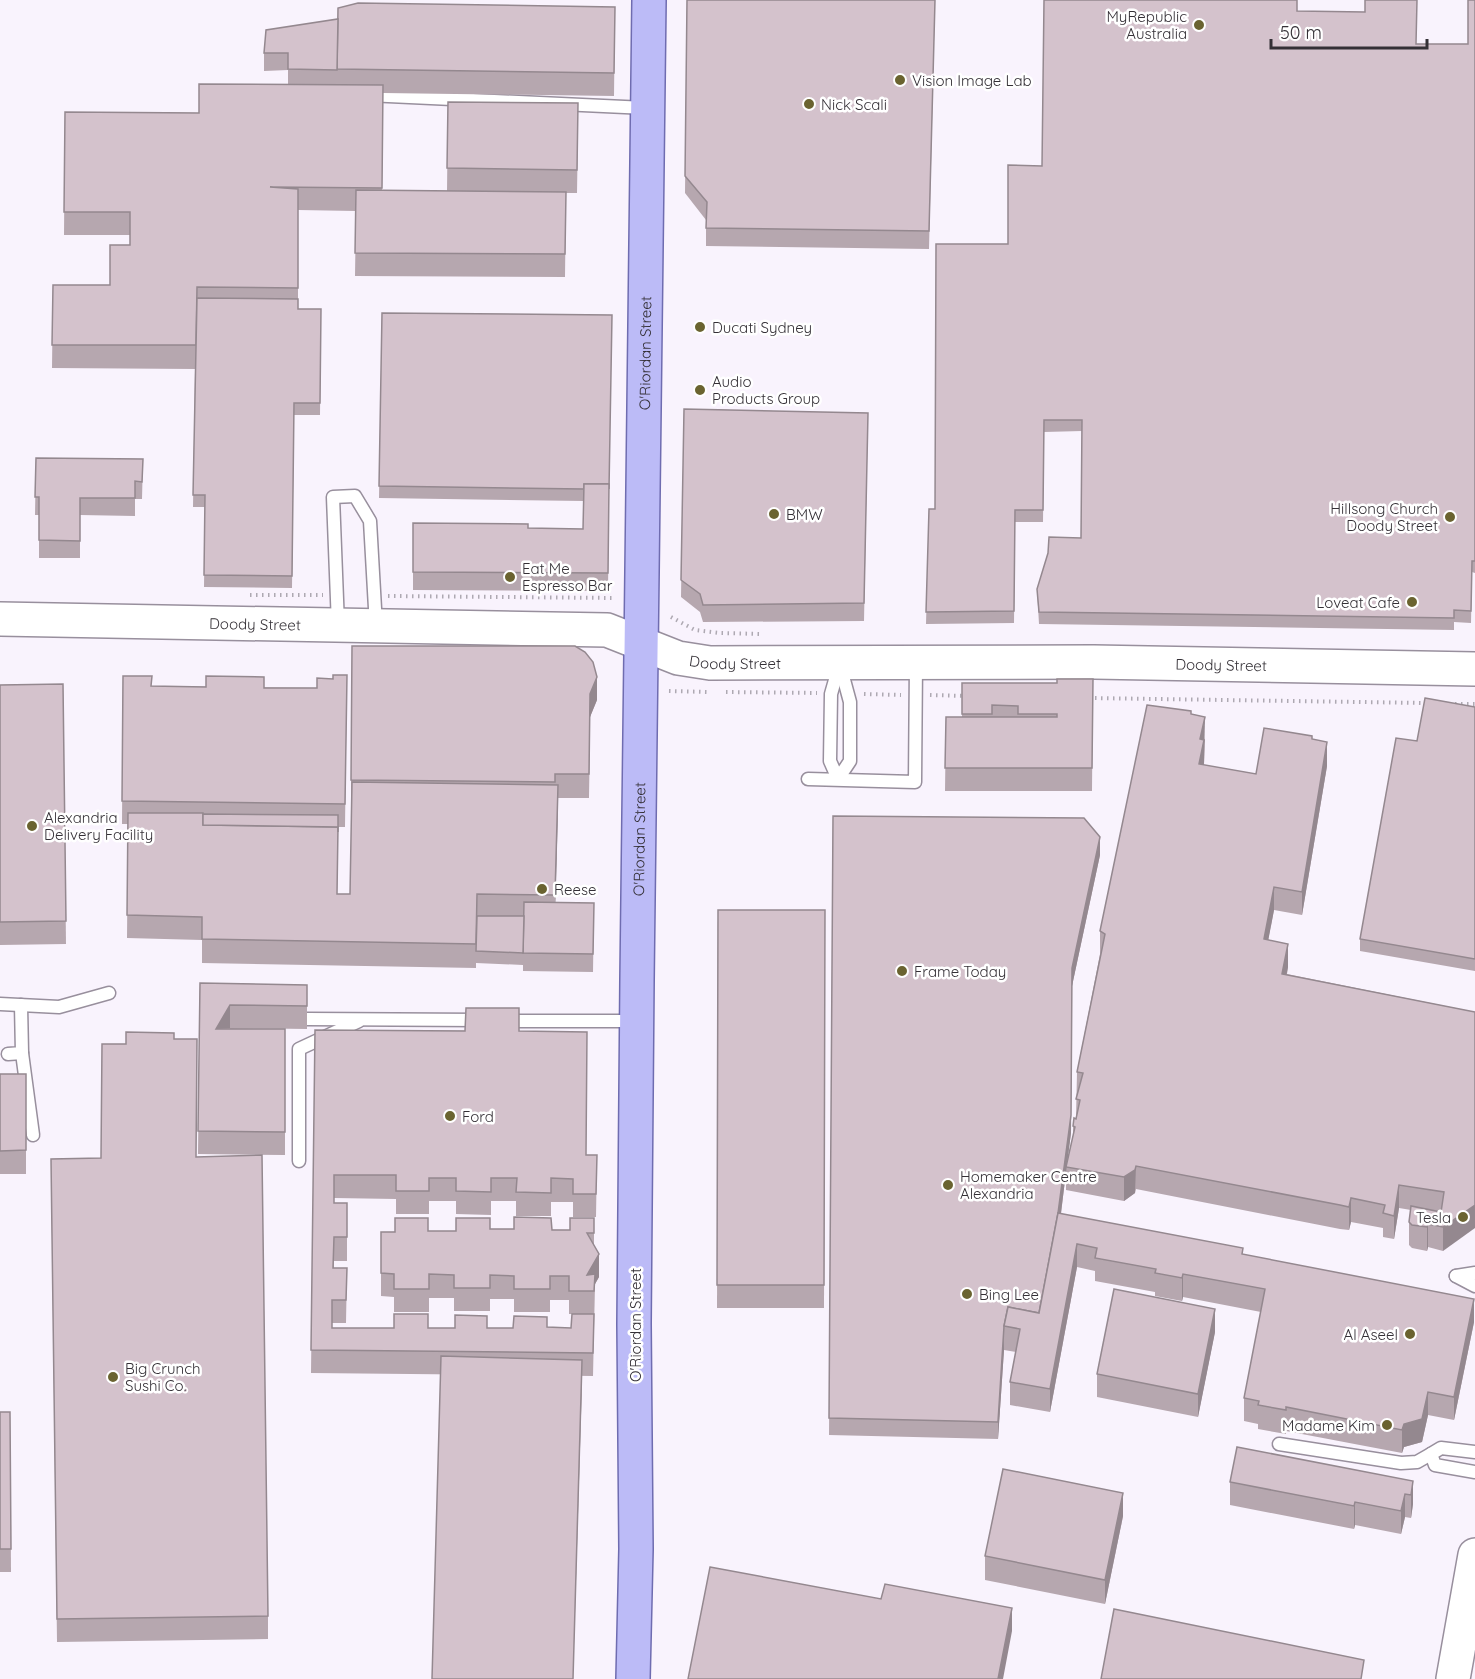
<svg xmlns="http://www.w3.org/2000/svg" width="1475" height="1679" viewBox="0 0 1475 1679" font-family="Quicksand,sans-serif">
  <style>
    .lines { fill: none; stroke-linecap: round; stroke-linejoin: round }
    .lane-casing { stroke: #988f9d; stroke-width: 15 }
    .secondary-casing { stroke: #988f9d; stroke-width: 36 }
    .primary-casing { stroke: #6f6cb0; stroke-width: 36 }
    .path { stroke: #aea9b2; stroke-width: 4; stroke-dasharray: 1.5 4.5; stroke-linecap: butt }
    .lane { stroke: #fff; stroke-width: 12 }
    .secondary { stroke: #fff; stroke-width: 33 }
    .primary { stroke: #bcbbf7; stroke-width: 33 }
    .wall { fill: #b6a7af }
    .shaded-wall { fill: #94888f }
    .building { fill: #d4c2cc; stroke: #94888f; stroke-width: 1.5 }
    .poi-dot { fill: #6a6330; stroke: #fff; stroke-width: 2 }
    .labels { text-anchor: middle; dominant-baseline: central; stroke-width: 5; stroke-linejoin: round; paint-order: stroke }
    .poi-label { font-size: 15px; fill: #343036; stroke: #fff; text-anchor: start }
    .street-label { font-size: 15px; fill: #343036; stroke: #fff }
  </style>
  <rect width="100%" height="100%" fill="#f9f3fd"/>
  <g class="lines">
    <g class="lane-casing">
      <g id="lane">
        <path d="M367,95L646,108"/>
        <path d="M338,625L333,497L355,496L370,521L376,626"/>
        <path d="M808,779L915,782L916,662"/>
        <path d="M838,779L850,761V702L840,665"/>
        <path d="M838,779L830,761L831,694L839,666"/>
        <path d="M0,1004L59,1007L109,993"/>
        <path d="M307,1019L482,1020"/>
        <path d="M502,1021H635"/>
        <path d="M22,1053L33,1135"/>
        <path d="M8,1054L22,1053L21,1005"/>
        <path d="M299,1161V1049L359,1021"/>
        <path d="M1456,1276L1475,1286"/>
        <path d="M1456,1276L1475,1273"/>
        <path d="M1279,1444L1401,1463L1417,1462L1431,1454"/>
        <path d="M1475,1452L1441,1448L1431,1454L1435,1465L1475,1472"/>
      </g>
    </g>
    <g class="secondary-casing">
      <g id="secondary">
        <path id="s1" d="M0,619L607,630L678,658L710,663L1094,662L1475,669"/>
        <path d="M1453,1679L1475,1555"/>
      </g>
    </g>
    <g class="primary-casing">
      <g id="primary">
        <path id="s2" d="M633,1679L636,1549L634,1324L637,980L649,0"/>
      </g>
    </g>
    <g class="path">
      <path d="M250,595H323"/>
      <path d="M388,596L615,598"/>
      <path d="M671,617L695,630L720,633L762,634"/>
      <path d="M669,691L709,692"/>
      <path d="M726,692L817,693"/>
      <path d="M864,694L901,695"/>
      <path d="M930,695L967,696"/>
      <path d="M1089,698L1426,703"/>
      <path d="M1455,704H1475"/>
    </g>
    <use href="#lane" class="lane"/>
    <use href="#secondary" class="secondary"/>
    <use href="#primary" class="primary"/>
  </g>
  <g class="wall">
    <path d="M687,0H935L929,249L706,246V220L685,193Z"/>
    <path d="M1475,0V573L1472,572L1471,623L1454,622V630L1039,624L1037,589L1081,538L1082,431L1044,432L1043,522H1015L1014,623L926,624L929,509H935L1008,244L1042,166L1297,11L1416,44H1468Z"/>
    <path d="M615,7L614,96L383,93L382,190L447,191L448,102L578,127L577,193H566L565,277L355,276L356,211L298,210V309H321L320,415H294L292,588L204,587L205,507H193L195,369L52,368L53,285H110L130,245V235H64L65,112L199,113L288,84V70L264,71V53Z"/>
    <path d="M382,313L609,501L608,591L413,590V523L528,528L583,529L584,501L379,498Z"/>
    <path d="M684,409L868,413L864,621L703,622L700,612L681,597Z"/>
    <path d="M36,458L143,459L142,499H135V516L80,515V558H39V515H35Z"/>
    <path d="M347,675L345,827H338L337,894H350L352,803H351V780L597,700L590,717L589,798H558L555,903H594L593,972L523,971V965L476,963V968L202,963V940L127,938L128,824H122L123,676L152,686L317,688L333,679Z"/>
    <path d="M1093,679L1092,791H945L946,717H962V683H1057Z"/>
    <path d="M63,684L66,944L0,945V685Z"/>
    <path d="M1475,707V971L1360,951V939L1417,741Z"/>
    <path d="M1191,715L1205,740L1204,765L1256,774L1312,739L1327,766L1302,915L1274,910L1268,940L1288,967L1287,974L1475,1012L1443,1251L1428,1247L1427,1251L1412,1248L1409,1245V1222L1411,1210L1399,1208L1394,1239L1383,1237V1228L1351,1222L1349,1230L1340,1229L1136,1189L1135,1193L1124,1201L1066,1190V1171L1061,1214L1243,1254L1474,1322L1454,1420L1428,1415L1422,1442L1404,1447L1402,1453L1286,1431V1434L1258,1429V1424L1244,1421V1398L1261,1312L1183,1297L1182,1301L1155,1296V1292L1095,1281V1271L1077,1267L1050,1412L1010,1405V1382L1016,1352L1004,1350L998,1439L829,1435L833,816L1100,855L1072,986L1071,1133L1067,1162L1073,1138V1126L1076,1118L1077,1072L1100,954V931Z"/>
    <path d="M718,910H825L824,1308H717Z"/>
    <path d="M200,983L307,985V1029L230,1028L285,1029V1155L198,1154Z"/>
    <path d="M315,1030L519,1031L586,1155H597L596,1217H573V1202H551V1216H516V1201H491V1215L456,1214V1201H429V1214H396V1199L334,1198V1203H347V1261H334V1268H347L346,1323H332V1328H571L593,1314H569V1300H550V1312H514V1299H490V1311H454V1298H429V1312H394V1297L381,1296V1232L456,1231L490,1229L570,1230L594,1218V1246L599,1277L595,1284L593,1376L311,1373Z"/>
    <path d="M174,1039L196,1157L268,1616V1639L57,1642L51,1159L101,1158Z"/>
    <rect x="0" y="1074" width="26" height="100"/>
    <path d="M1215,1332L1198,1417L1097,1397V1374Z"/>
    <path d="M0,1412H10L11,1572H0Z"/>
    <path d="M1413,1481V1504L1411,1518L1405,1517L1401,1534L1355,1525L1354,1529L1230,1505V1482Z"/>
    <path d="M1123,1516L1105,1604L985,1580V1556Z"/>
  </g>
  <g class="shaded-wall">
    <path d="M597,677V700L590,717L589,798L590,694Z"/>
    <path d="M1205,717L1204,763L1199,787L1200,739Z"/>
    <path d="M1327,742V766L1302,915V892Z"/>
    <path d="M558,785V808L555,918V895Z"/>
    <path d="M1100,837V855L1072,986L1071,1133L1058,1236V1219L1072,968Z"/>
    <path d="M1274,887V910L1264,963V939Z"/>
    <path d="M1288,944V967L1282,997V974Z"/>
    <path d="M230,1005V1028L216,1029Z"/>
    <path d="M1136,1166L1135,1193L1124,1201V1177Z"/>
    <path d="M1399,1185V1208L1394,1239V1216Z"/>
    <path d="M1351,1198V1222L1349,1230V1207Z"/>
    <path d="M1475,1205V1228L1443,1251V1227Z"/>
    <path d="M1428,1224V1247L1427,1251V1227Z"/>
    <path d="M1077,1244V1267L1050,1412V1389Z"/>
    <path d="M599,1254V1277L595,1284L594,1314L595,1285L587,1275Z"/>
    <path d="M1183,1274V1297L1182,1301V1278Z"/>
    <path d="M1474,1299V1322L1454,1420V1397Z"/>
    <path d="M1215,1309V1332L1198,1417V1394Z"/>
    <path d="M1004,1332V1350L998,1439V1422Z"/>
    <path d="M582,1360V1383L573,1679Z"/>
    <path d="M1428,1392V1415L1422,1442L1404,1447L1402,1453V1430L1404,1424Z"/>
    <path d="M1413,1481V1504L1411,1518V1495Z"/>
    <path d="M1123,1493V1516L1105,1604V1580Z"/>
    <path d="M1405,1494V1517L1401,1534V1511Z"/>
    <path d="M1355,1502V1525L1354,1529V1506Z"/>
    <path d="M1012,1608V1631L1003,1679H998Z"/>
  </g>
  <g class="building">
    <path d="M687,0H935L929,231L706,228L707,202L685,176Z"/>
    <path d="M1044,0H1297V11L1365,12V0H1417L1416,44H1468V0H1475V561H1472L1471,611L1454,610V618L1039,612L1037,589L1048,553L1049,537L1081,538L1082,420H1044L1043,510H1015L1014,611L926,612L929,509H935L936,244H1008V165L1042,166Z"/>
    <path d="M358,3L615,7L614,73L337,69L338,8Z"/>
    <path d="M338,19L337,70L288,69V53H264L266,30Z"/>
    <path d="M199,84L383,85L382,188L270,187L298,189V288L197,287L196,345H52L53,285H110V245H130V212H64L65,112L199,113Z"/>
    <path d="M448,102L578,103L577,170L447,168Z"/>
    <path d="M356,190L566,192L565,254L355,253Z"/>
    <path d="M197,298L298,299V309H321L320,403H294L292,576L204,575L205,495H193Z"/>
    <path d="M382,313L612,315L609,489V484H584V489L379,486Z"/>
    <path d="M684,409L868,413L864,603L703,605L700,594L681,580Z"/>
    <path d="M36,458L143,459L142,482L135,481V498H80V541L39,540V497H35Z"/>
    <path d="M584,484H609L608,573L413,572V523L528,524V528L583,529Z"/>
    <path d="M352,646H575L585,652L593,662L597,677L590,694L589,774H555V782L351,780Z"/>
    <path d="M333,675H347L345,804L122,801L123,676H152L151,686L206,687V676L264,677V688H317V678L333,679Z"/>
    <path d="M1057,679H1093L1092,768H945L946,717H1057V714H1018V706L992,705V714H962V683H1057Z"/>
    <path d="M63,684L66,921L0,922V685Z"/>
    <path d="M1425,698L1475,707V959L1360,939L1396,738L1417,741Z"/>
    <path d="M1147,705L1191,711V714L1205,717L1200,739L1204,740L1199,764L1256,774L1264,728L1312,736V739L1327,742L1302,892L1274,887L1264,939L1288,944L1282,974L1475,1012V1205L1443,1227L1428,1224L1427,1227L1412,1225L1409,1222L1411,1206L1441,1212L1444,1192L1399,1185L1394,1216L1383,1213L1385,1205L1351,1198L1349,1207L1340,1205L1136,1166L1135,1170L1124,1177L1066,1167L1075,1127L1073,1126L1074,1118L1076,1119L1080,1100L1076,1099L1083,1073L1077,1072L1105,934L1100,931Z"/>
    <path d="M352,782L558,785L555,895L477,894L476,944L202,939V917L127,915L128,813H203V825L338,827L337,894H350Z"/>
    <path d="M203,814L338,815V832V827L203,825Z"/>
    <path d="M833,816L1084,818L1100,837L1072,968L1071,1115L1058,1213L1039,1313L1008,1307L1004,1326L998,1422L829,1418Z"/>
    <path d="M524,902L594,903L593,954L523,953Z"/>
    <path d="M718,910H825L824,1285H717Z"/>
    <path d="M477,916H524L523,953L476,951Z"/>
    <path d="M200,983L307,985V1006L230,1005L216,1029H285V1132L198,1131Z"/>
    <path d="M466,1008H519V1031L587,1032L586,1155H597L596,1194H573V1179L551,1178V1193L516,1192L517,1178H491V1192L456,1191V1178H429V1191H396V1175H334V1203H347V1237H334L333,1268H347L346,1300H332V1328H394V1314H428V1328H455V1315L487,1316V1328H513L514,1316L547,1317V1327L571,1328L572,1314H594L593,1353L311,1350L315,1030L465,1031Z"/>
    <path d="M126,1032L174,1033V1039H197L196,1157L262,1155L268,1616L57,1619L51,1159L101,1158L102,1044H126Z"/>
    <path d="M0,1074H26V1150L0,1151Z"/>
    <path d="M1058,1213L1243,1248L1242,1254L1474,1299L1454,1397L1428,1392L1422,1419L1404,1424L1402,1430L1286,1407V1410L1258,1405L1259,1401L1244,1398L1265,1289L1183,1274L1182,1278L1155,1273L1156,1269L1095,1258L1097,1248L1077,1244L1050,1389L1010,1382L1020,1329L1004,1326L1008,1307L1039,1313Z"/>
    <path d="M514,1217L551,1218L552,1230H570V1218H594V1233H587L599,1254L587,1275L595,1274L594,1291H569V1276H550V1289H514V1276L490,1275V1288H454V1275L429,1274V1289H394V1274L381,1273V1232H395V1218H428V1231H456V1218H490V1229H514Z"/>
    <path d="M1114,1289L1215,1309L1198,1394L1097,1374Z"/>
    <path d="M441,1356L582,1360L573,1679H432Z"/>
    <path d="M0,1412H10L11,1549H0Z"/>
    <path d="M1237,1447L1413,1481L1411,1495L1405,1494L1401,1511L1355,1502L1354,1506L1230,1482Z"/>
    <path d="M1003,1469L1123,1493L1105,1580L985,1556Z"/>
    <path d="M710,1567L881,1599L885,1584L1012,1608L998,1679H688Z"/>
    <path d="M1114,1609L1364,1660L1361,1679H1101Z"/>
  </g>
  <g class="poi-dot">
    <circle cx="1199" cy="25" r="6"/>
    <circle cx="900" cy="80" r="6"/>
    <circle cx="809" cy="104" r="6"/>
    <circle cx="700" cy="327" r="6"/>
    <circle cx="700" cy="390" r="6"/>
    <circle cx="774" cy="514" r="6"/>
    <circle cx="1450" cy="517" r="6"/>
    <circle cx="510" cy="577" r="6"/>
    <circle cx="1412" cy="602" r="6"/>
    <circle cx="32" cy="826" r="6"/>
    <circle cx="542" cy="889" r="6"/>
    <circle cx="902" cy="971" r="6"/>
    <circle cx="450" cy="1116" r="6"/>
    <circle cx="948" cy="1185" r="6"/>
    <circle cx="1463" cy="1217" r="6"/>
    <circle cx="967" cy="1294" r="6"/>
    <circle cx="1410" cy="1334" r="6"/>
    <circle cx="113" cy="1377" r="6"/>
    <circle cx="1387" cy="1425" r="6"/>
  </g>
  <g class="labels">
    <g class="poi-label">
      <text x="1187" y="16" text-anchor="end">MyRepublic<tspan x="1187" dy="17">Australia</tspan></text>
      <text x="912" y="80">Vision Image Lab</text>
      <text x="821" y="104">Nick Scali</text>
      <text x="712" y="327">Ducati Sydney</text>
      <text x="712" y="381">Audio<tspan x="712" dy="17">Products Group</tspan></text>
      <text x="1438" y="508" text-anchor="end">Hillsong Church<tspan x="1438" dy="17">Doody Street</tspan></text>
      <text x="786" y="514">BMW</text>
      <text x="522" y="568">Eat Me<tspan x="522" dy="17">Espresso Bar</tspan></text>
      <text x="1400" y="602" text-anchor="end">Loveat Cafe</text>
      <text x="44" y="817">Alexandria<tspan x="44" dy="17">Delivery Facility</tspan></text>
      <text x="554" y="889">Reese</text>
      <text x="914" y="971">Frame Today</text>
      <text x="462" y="1116">Ford</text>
      <text x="960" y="1176">Homemaker Centre<tspan x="960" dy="17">Alexandria</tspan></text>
      <text x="1451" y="1217" text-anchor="end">Tesla</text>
      <text x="979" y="1294">Bing Lee</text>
      <text x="1398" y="1334" text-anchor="end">Al Aseel</text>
      <text x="125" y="1368">Big Crunch<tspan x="125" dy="17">Sushi Co.</tspan></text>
      <text x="1375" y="1425" text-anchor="end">Madame Kim</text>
    </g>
    <g class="street-label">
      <text stroke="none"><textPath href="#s2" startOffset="1326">O'Riordan Street</textPath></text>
      <text stroke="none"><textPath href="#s1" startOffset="255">Doody Street</textPath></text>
      <text stroke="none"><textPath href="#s1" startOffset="741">Doody Street</textPath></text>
      <text stroke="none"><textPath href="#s1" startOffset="1227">Doody Street</textPath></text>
      <text stroke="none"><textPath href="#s2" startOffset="840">O'Riordan Street</textPath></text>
      <text transform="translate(635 1325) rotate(-90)">O'Riordan Street</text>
    </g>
  </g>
  <path d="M1271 39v9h156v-9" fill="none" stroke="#343036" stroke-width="3"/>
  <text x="1280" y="39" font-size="18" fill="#343036" stroke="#ffffff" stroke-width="4.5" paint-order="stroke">50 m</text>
</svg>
